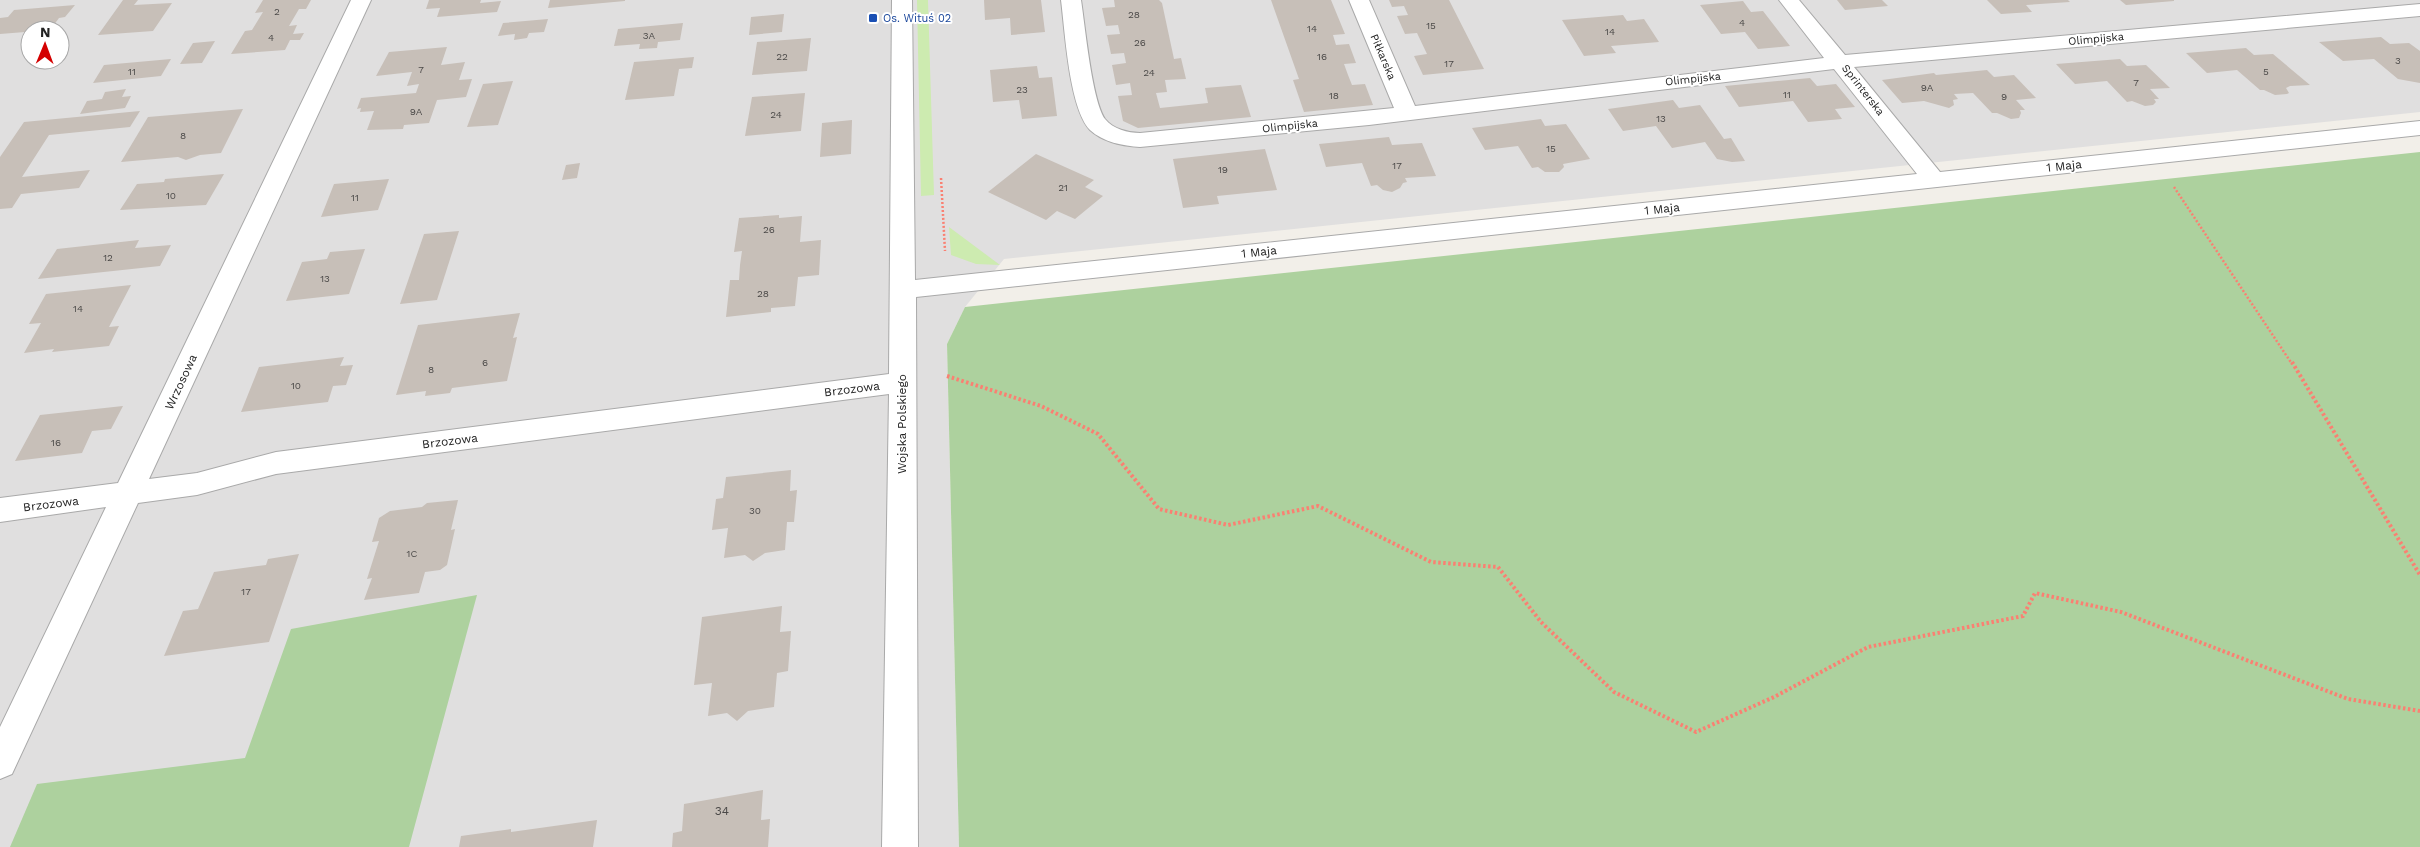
<svg xmlns="http://www.w3.org/2000/svg" width="2420" height="847" viewBox="0 0 2420 847" font-family="'Work Sans',sans-serif">
  <style>
    .residential { fill: #e0dfdf; fill-rule: evenodd }
    .grass { fill: #cdebb0 }
    .forest { fill: #add19e }
    .building { fill: #c7bfb8 }
    .lines { fill: none; stroke-linecap: round; stroke-linejoin: round }
    .street-casing { stroke: #a9a9a9; stroke-width: 2 }
    .path-far1 { stroke: #fa8072; stroke-width: 2.5; stroke-dasharray: 2 2; stroke-linecap: butt }
    .path { stroke: #fa8072; stroke-width: 4; stroke-dasharray: 2.5 2.5; stroke-linecap: butt }
    .street { fill: #fff; fill-rule: evenodd }
    .transit-dot { fill: #1a4fb4; stroke: #fff; stroke-width: 2 }
    .labels { text-anchor: middle; dominant-baseline: central; stroke-width: 4; stroke-linejoin: round; paint-order: stroke }
    .number-label { font-size: 10px; fill: #4b4948 }
    .far-transit-label { font-size: 11px; fill: #164399; stroke: #fff; text-anchor: start }
    .far-street-label { font-size: 11px; fill: #222; stroke: #fff }
    .street-label { font-size: 12px; fill: #222; stroke: #fff }
    .near-number-label { font-size: 12px; fill: #4b4948 }
  </style>
  <rect width="100%" height="100%" fill="#f2efe9"/>
  <path class="residential" d="M0,0H2420V112L1004,259L965,307L947,344L959,847H0ZM30,30H60V60H30Z"/>
  <g class="grass">
    <path d="M917,0H928L934,195L921,196Z"/>
    <path d="M949,227L1000,265L976,264L951,255Z"/>
  </g>
  <g class="forest">
    <path d="M2420,152V847H959L947,344L965,307Z"/>
    <path d="M477,595L409,847H10L37,784L245,758L291,629Z"/>
  </g>
  <g class="building">
    <path d="M123,0H138L134,5L172,3L153,31L98,35Z"/>
    <path d="M263,0H311L306,9H299L289,26L297,25L293,34L304,33L300,40H290L285,50L231,54L245,31L252,30L263,12L255,13Z"/>
    <path d="M429,0H481L480,3L501,1L497,12L437,17L440,8L426,9Z"/>
    <path d="M550,0H625V1L548,8Z"/>
    <path d="M984,0H1041L1045,32L1011,35L1010,18L985,20Z"/>
    <path d="M1114,0H1159L1162,3L1174,59L1181,58L1186,79L1165,80L1167,92L1156,93L1160,108L1208,103L1205,88L1241,85L1251,117L1138,128L1123,121L1118,96L1132,95L1130,83L1116,85L1112,65L1126,63L1124,53L1111,54L1107,35L1120,34L1118,25L1106,26L1102,8L1115,7Z"/>
    <path d="M1271,0H1331L1345,34L1333,35L1336,45L1349,44L1356,63L1344,64L1348,75L1352,85L1365,84L1373,105L1304,112L1293,80L1299,79Z"/>
    <path d="M1389,0H1449L1484,69L1423,75L1414,56L1427,54L1417,33L1405,34L1397,16L1408,15L1404,6L1392,7Z"/>
    <path d="M1837,0H1882L1888,6L1845,10Z"/>
    <path d="M1987,0H2068L2070,2L2026,5L2032,12L2001,14Z"/>
    <path d="M2120,0H2174V1L2126,5Z"/>
    <path d="M1743,1L1751,12L1763,11L1790,46L1758,49L1745,32L1721,34L1700,5Z"/>
    <path d="M75,5L65,17L59,18L50,30L0,34V18L8,17L14,10Z"/>
    <path d="M784,14L782,32L749,35L751,17Z"/>
    <path d="M1623,15L1627,21L1644,19L1659,42L1611,46L1616,53L1584,56L1562,20Z"/>
    <path d="M548,19L544,32L529,33L527,38L514,40L515,34L498,36L503,23Z"/>
    <path d="M683,23L680,40L658,42L657,48L639,49L640,44L614,46L618,29Z"/>
    <path d="M2381,37L2390,44L2409,43L2420,51V83L2398,79L2374,59L2343,61L2319,42Z"/>
    <path d="M811,38L807,71L752,75L757,42Z"/>
    <path d="M215,41L202,63L180,64L193,43Z"/>
    <path d="M447,47L441,65L465,62L459,80L472,79L466,97L437,100L429,123L404,125L403,129L367,130L374,111L360,112L361,108L357,109L361,98L416,93L419,84L407,86L412,72L376,76L389,52Z"/>
    <path d="M2246,48L2254,55L2273,54L2310,85L2290,86L2286,88L2289,93L2287,94L2275,95L2264,90H2260L2237,70L2207,73L2186,53Z"/>
    <path d="M694,57L692,68L679,69L674,96L625,100L634,62Z"/>
    <path d="M171,59L161,76L93,83L104,65Z"/>
    <path d="M2120,59L2127,66L2146,65L2170,88L2150,89L2159,99H2154L2156,102L2153,105L2145,106L2132,101L2127,102L2107,81L2075,84L2056,64Z"/>
    <path d="M1037,66L1039,78L1052,77L1057,116L1022,119L1019,100L993,102L990,70Z"/>
    <path d="M1987,70L1994,77L2014,75L2036,98L2016,100L2025,110H2020L2021,113L2019,118L2011,119L1997,113H1992L1973,93L1954,94L1958,99L1953,100L1954,105L1949,108L1924,101L1902,103L1882,80L1934,73L1936,75Z"/>
    <path d="M1810,78L1817,86L1836,84L1855,107L1835,109L1842,119L1808,122L1793,101L1739,107L1725,86Z"/>
    <path d="M513,81L498,125L467,127L483,84Z"/>
    <path d="M126,89L122,97L131,96L125,108L80,114L87,101L102,99L105,92Z"/>
    <path d="M805,93L801,131L745,136L752,97Z"/>
    <path d="M1673,100L1679,108L1700,105L1724,139L1731,138L1745,161L1732,162L1717,159L1705,142L1672,148L1656,126L1623,131L1608,109Z"/>
    <path d="M243,109L221,153L200,155L186,160L178,157L121,162L148,117Z"/>
    <path d="M140,111L130,127L49,135L22,177L90,170L79,188L21,194L12,208L0,209V157L24,122Z"/>
    <path d="M1541,119L1545,126L1566,124L1590,159L1563,164L1564,167L1559,172H1545L1538,167L1532,168L1518,146L1485,150L1472,128Z"/>
    <path d="M852,120L851,154L820,157L822,123Z"/>
    <path d="M1389,137L1392,145L1422,143L1436,176L1405,178L1407,182L1403,183L1400,188L1392,192L1383,190L1377,185L1371,186L1362,163L1326,167L1319,144Z"/>
    <path d="M1265,149L1277,190L1217,196L1219,204L1183,208L1173,159Z"/>
    <path d="M1036,154L1094,180L1085,187L1103,196L1075,219L1057,211L1046,220L988,192Z"/>
    <path d="M580,163L577,178L562,180L566,165Z"/>
    <path d="M224,174L206,205L120,210L137,184L164,182L165,179Z"/>
    <path d="M389,179L378,210L321,217L334,184Z"/>
    <path d="M779,215V218L802,216L800,242L821,240L819,275L798,277L795,306L771,308V312L726,317L730,280H739L740,265L742,251L734,252L739,218Z"/>
    <path d="M459,231L437,300L400,304L424,234Z"/>
    <path d="M139,240L135,248L171,245L160,266L38,279L57,249Z"/>
    <path d="M365,249L349,294L286,301L302,262L327,259L330,252Z"/>
    <path d="M131,285L109,327L119,326L109,346L52,352L54,349L24,353L41,323L29,324L46,294Z"/>
    <path d="M520,313L513,338L517,337L507,381L452,388L450,393L425,396L426,391L396,395L418,325Z"/>
    <path d="M344,357L340,366L353,365L346,385L333,386L328,402L241,412L259,367Z"/>
    <path d="M123,406L111,429L92,431L82,453L15,461L40,415Z"/>
    <path d="M791,470L790,491L797,490L794,522H787L785,550L765,553L753,561L745,555L724,558L728,528L712,530L716,499L723,498L726,477Z"/>
    <path d="M458,500L451,530L455,529L447,565L440,570L425,572L419,593L364,600L372,578L367,579L379,541L372,542L379,518L390,511L422,507L427,503Z"/>
    <path d="M299,554L269,642L164,656L183,611L198,609L214,572L266,565L268,559Z"/>
    <path d="M782,606L780,632L791,631L788,671L777,673L774,707L748,711L737,721L727,713L708,716L712,683L694,685L702,617Z"/>
    <path d="M763,790L761,820L770,819L768,847H672L673,833L682,831L684,804Z"/>
    <path d="M597,820L593,847H459L461,836L511,829V832Z"/>
  </g>
  <g class="lines">
    <g class="street-casing">
      <path id="street" d="M351,0H371L149,479L197,473L276,452L889,374L892,0H912L915,280L1917,174L1834,69L1369,125L1140,147C1123,146 1103,142 1090,130C1069,108 1065,31 1061,0H1081C1085,25 1092,101 1105,119C1113,129 1128,133 1140,133L1394,108L1349,0H1369L1415,106L1824,58L1779,0H1799L1845,55L2420,4V16L1854,67L1940,172L2420,121V135L916,297L918,847H882L889,394L276,474L197,495L138,503L12,774L0,779V727L106,507L0,522V498L118,483Z"/>
    </g>
    <g class="path-far1">
      <path d="M941,178L945,251"/>
      <path d="M2174,187L2292,364"/>
    </g>
    <g class="path">
      <path d="M2292,362L2420,575"/>
      <path d="M947,376L1041,406L1098,434L1159,509L1228,525L1318,506L1431,562L1498,567L1541,622L1614,692L1696,732L1774,697L1868,647L2023,616L2035,593L2121,612L2348,699L2420,711"/>
    </g>
    <use href="#street" class="street"/>
  </g>
  <rect class="transit-dot" x="868" y="13" width="10" height="10" rx="2.5"/>
  <g class="labels">
    <g class="number-label">
      <text x="277" y="11">2</text>
      <text x="1134" y="14">28</text>
      <text x="1742" y="22">4</text>
      <text x="1431" y="25">15</text>
      <text x="1312" y="28">14</text>
      <text x="1610" y="31">14</text>
      <text x="649" y="35">3A</text>
      <text x="271" y="37">4</text>
      <text x="1140" y="42">26</text>
      <text x="782" y="56">22</text>
      <text x="1322" y="56">16</text>
      <text x="2398" y="60">3</text>
      <text x="1449" y="63">17</text>
      <text x="421" y="69">7</text>
      <text x="132" y="71">11</text>
      <text x="2266" y="71">5</text>
      <text x="1149" y="72">24</text>
      <text x="2136" y="82">7</text>
      <text x="1927" y="87">9A</text>
      <text x="1022" y="89">23</text>
      <text x="1787" y="94">11</text>
      <text x="1334" y="95">18</text>
      <text x="2004" y="96">9</text>
      <text x="416" y="111">9A</text>
      <text x="776" y="114">24</text>
      <text x="1661" y="118">13</text>
      <text x="183" y="135">8</text>
      <text x="1551" y="148">15</text>
      <text x="1397" y="165">17</text>
      <text x="1223" y="169">19</text>
      <text x="1063" y="187">21</text>
      <text x="171" y="195">10</text>
      <text x="355" y="197">11</text>
      <text x="769" y="229">26</text>
      <text x="108" y="257">12</text>
      <text x="325" y="278">13</text>
      <text x="763" y="293">28</text>
      <text x="78" y="308">14</text>
      <text x="485" y="362">6</text>
      <text x="431" y="369">8</text>
      <text x="296" y="385">10</text>
      <text x="56" y="442">16</text>
      <text x="755" y="510">30</text>
      <text x="412" y="553">1C</text>
      <text x="246" y="591">17</text>
    </g>
    <g class="far-transit-label">
      <text x="883" y="18">Os. Wituś 02</text>
    </g>
    <g class="far-street-label">
      <text transform="translate(2096 39) rotate(-5)">Olimpijska</text>
      <text transform="translate(1383 57) rotate(67)">Piłkarska</text>
      <text transform="translate(1693 79) rotate(-6)">Olimpijska</text>
      <text transform="translate(1863 90) rotate(52)">Sprinterska</text>
      <text transform="translate(1290 126) rotate(-6)">Olimpijska</text>
    </g>
    <g class="street-label">
      <text transform="translate(2064 166) rotate(-6)">1 Maja</text>
      <text transform="translate(1662 209) rotate(-6)">1 Maja</text>
      <text transform="translate(1259 252) rotate(-6)">1 Maja</text>
      <text transform="translate(181 382) rotate(-65)">Wrzosowa</text>
      <text transform="translate(852 389) rotate(-7)">Brzozowa</text>
      <text transform="translate(902 424) rotate(-90)">Wojska Polskiego</text>
      <text transform="translate(450 441) rotate(-7)">Brzozowa</text>
      <text transform="translate(51 504) rotate(-7)">Brzozowa</text>
    </g>
    <g class="near-number-label">
      <text x="722" y="811">34</text>
    </g>
  </g>
  <g transform="translate(45 45) rotate(1)"><circle r="24" fill="#ffffff" stroke="#a7a7a7"/>
  <path d="M0-4L9 19L0 12L-9 19Z" fill="#d40000"/>
  <text y="-8" font-size="14" font-weight="bold" text-anchor="middle" fill="#222222">N</text>
  </g>
</svg>
